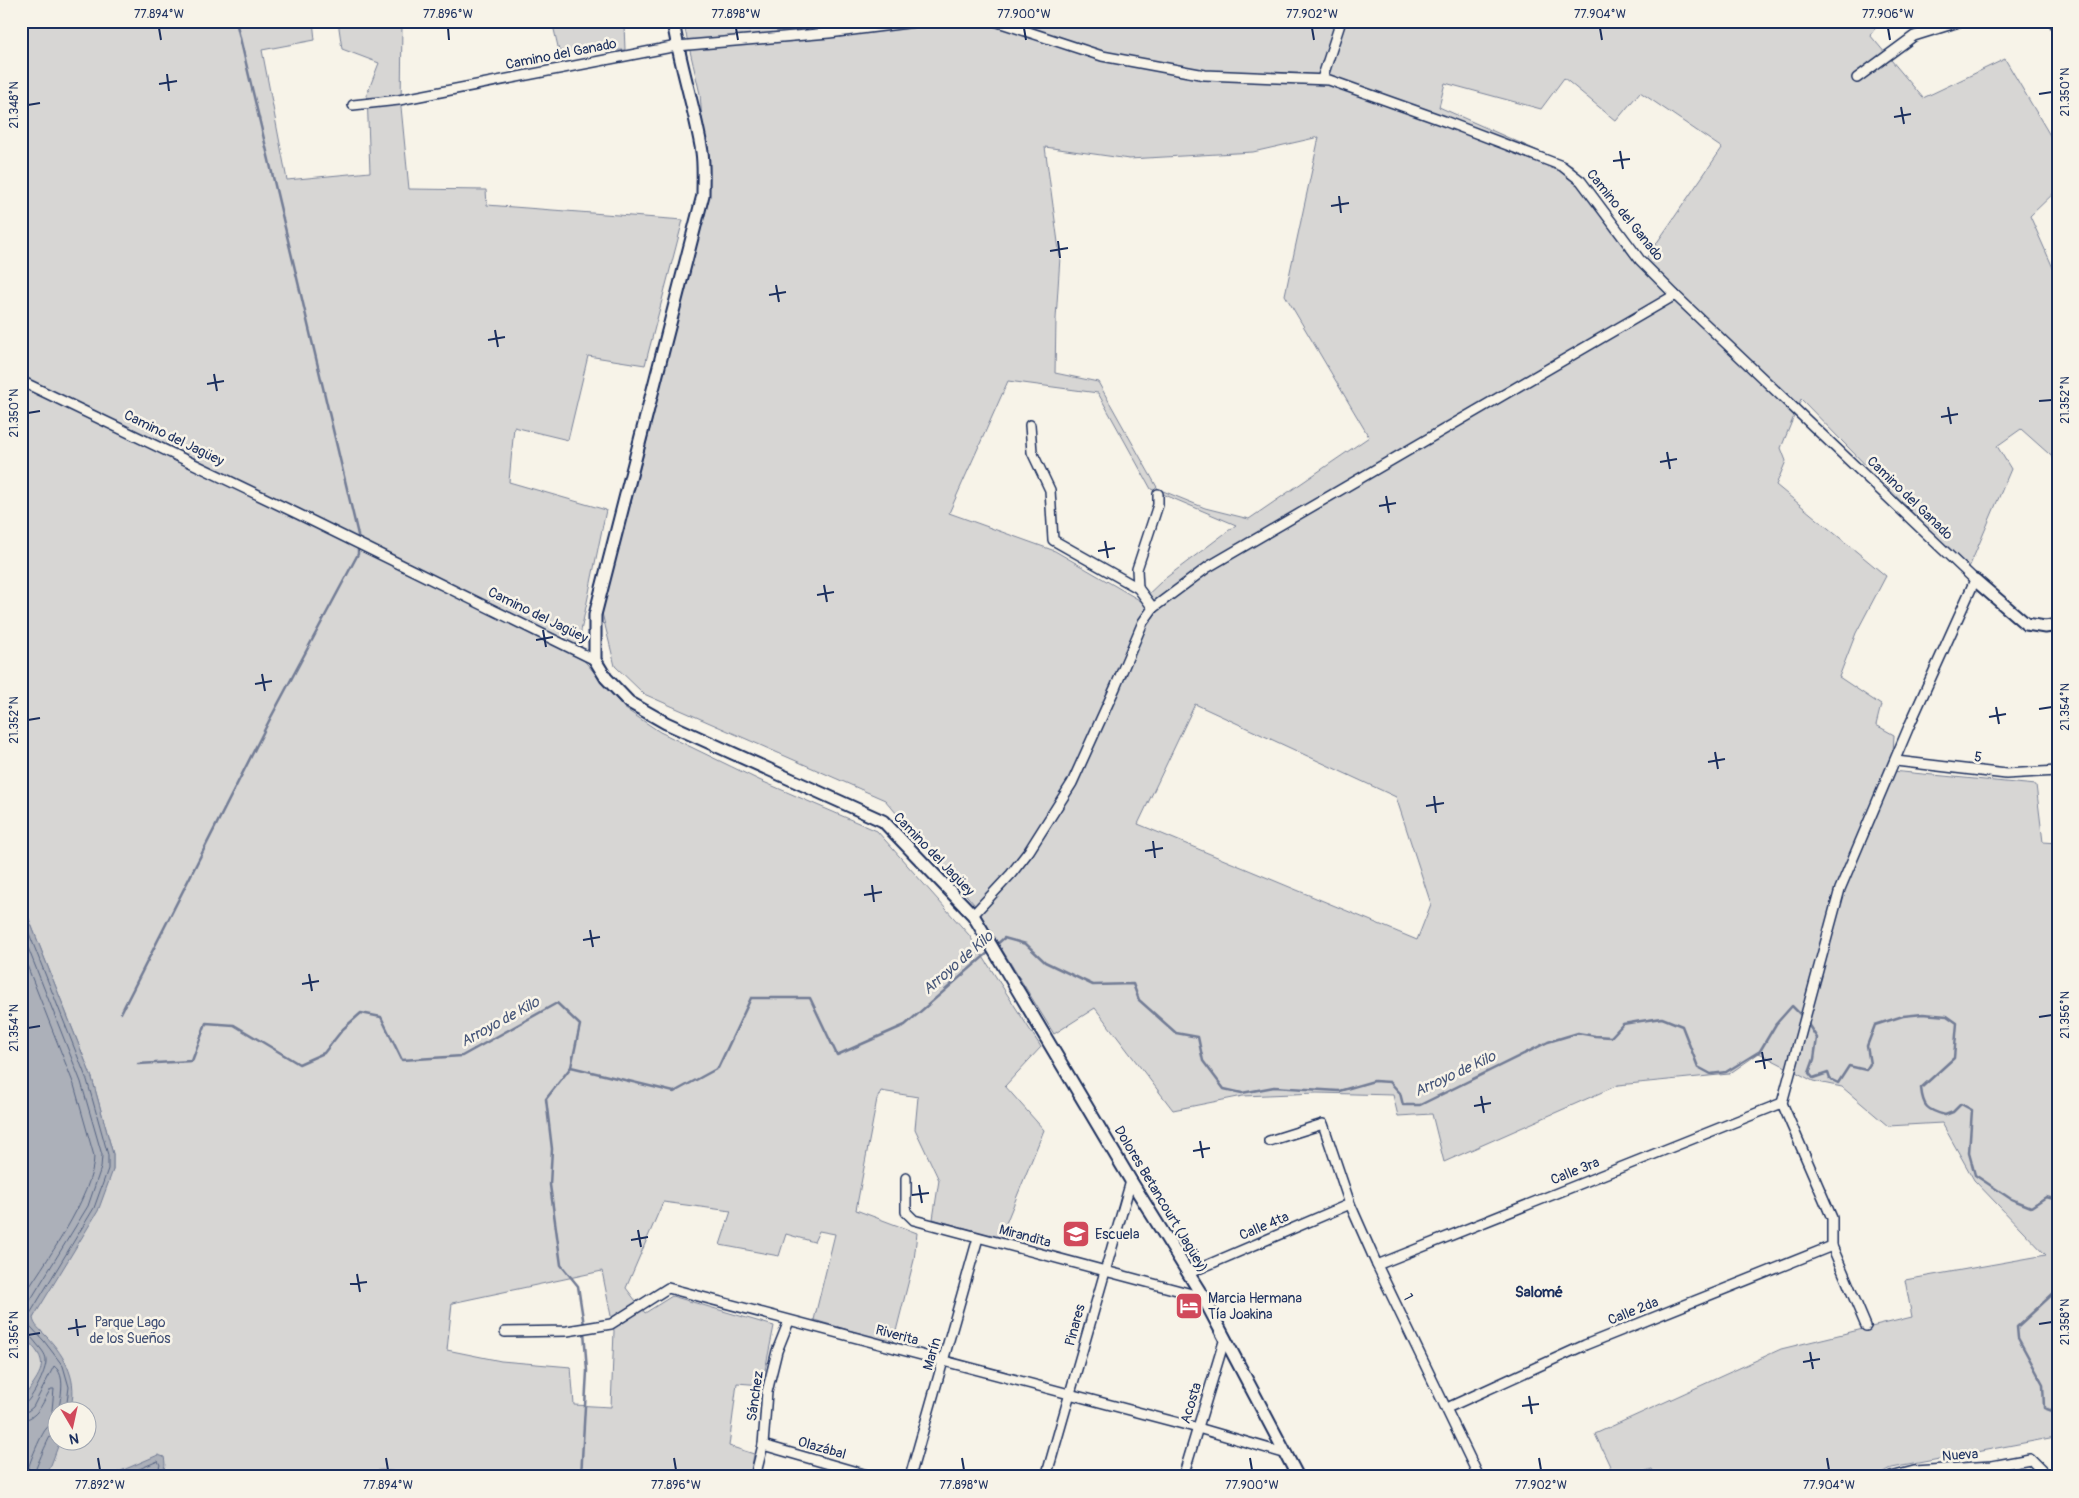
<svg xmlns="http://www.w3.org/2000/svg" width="2079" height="1498" viewBox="0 0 2079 1498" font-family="Pangolin,sans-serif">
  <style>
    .green { fill: #d7d6d4; stroke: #798299; fill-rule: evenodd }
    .water { fill: #acb0b9; stroke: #727c95 }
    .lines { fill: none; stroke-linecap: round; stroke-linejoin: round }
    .shore { stroke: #556382; stroke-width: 1 }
    .stream { stroke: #727c95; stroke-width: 2.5 }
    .minor-casing { stroke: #1b2f5e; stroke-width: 12 }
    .tertiary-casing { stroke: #1b2f5e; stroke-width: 15 }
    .minor { stroke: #f7f3e8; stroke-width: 9 }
    .tertiary { stroke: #f7f3e8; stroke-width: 11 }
    .ticks { fill: none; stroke: #1b2f5e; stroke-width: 2 }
    .labels { text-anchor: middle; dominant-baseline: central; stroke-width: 5; stroke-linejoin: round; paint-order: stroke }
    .street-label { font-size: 14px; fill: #1b2f5e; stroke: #f7f3e8 }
    .poi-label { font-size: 14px; fill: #1b2f5e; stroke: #f7f3e8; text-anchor: start }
    .park-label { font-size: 14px; fill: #415076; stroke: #f7f3e8 }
    .water-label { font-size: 15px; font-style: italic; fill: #465679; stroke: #f7f3e8 }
    .neighbourhood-label { font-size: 15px; font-weight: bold; fill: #1b2f5e; stroke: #f7f3e8 }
    .neatline { fill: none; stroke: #1b2f5e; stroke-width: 2 }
    .ticks-label { font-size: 12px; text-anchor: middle; fill: #1b2f5e }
  </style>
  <rect width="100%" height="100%" fill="#f7f3e8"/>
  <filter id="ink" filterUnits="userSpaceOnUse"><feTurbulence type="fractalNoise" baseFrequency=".02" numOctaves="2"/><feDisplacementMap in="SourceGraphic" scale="10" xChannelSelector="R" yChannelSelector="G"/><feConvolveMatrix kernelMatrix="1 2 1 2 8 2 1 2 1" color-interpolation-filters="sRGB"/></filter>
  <g filter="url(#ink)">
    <g class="green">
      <path d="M21,21H313L315,40L262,50L287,180L370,172L367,94L379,63L342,49L338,21H402L401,107L409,189L486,190L487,205L683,220L645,365L588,356L568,440L514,427L509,482L606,510L581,631L582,658L624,708L660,732L759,780L877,831L969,935L1041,1047L1005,1086L1044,1130L1000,1238L933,1219L939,1180L915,1129L918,1097L881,1091L877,1099L856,1210L917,1233L914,1260L893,1343L814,1320L835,1234L819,1231L814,1242L786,1234L779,1256L720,1245L731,1211L663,1202L626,1288L645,1313L672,1296L774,1326L762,1385L737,1383L729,1446L754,1454L750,1477H440L382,1470L301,1477H21V1332L33,1318L113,1170V1154L92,1078L21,899ZM602,1271L614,1331L611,1407L574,1405L571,1367L501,1361L447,1350L452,1303ZM58,1410H88V1440H58Z"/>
      <path d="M552,21H642L624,25L625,50L559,51Z"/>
      <path d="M683,21H1881L1870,35L1923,98L2005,59L2058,149V189L2030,216L2054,270L2058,269V462L2021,429L1997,446L2011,469L1968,570L1801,399L1781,448L1786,461L1776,485L1886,576L1856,633L1839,677L1881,705L1876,725L1894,735L1892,771L2036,785L2043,842L2058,843V1439L2055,1437L1892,1468L1876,1477H1657L1652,1469L1628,1477H1615L1595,1434L1781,1349L1912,1317L1905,1280L2046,1255L1974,1180L1942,1123L1888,1126L1842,1087L1813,1081L1759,1053L1729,1074L1618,1085L1444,1162L1432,1114L1398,1116L1393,1095L1317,1093L1243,1096L1173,1110L1095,1008L1054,1034L974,904L885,800L644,694L615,666L601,609L636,484L708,197L700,94ZM1564,78L1616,121L1640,92L1722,148L1645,260L1615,219L1572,166L1439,107L1445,83L1541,109ZM1319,137L1285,295L1369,437L1249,519L1205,508L1158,489L1098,382L1055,373L1056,319L1060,257L1045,147L1129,159L1253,152ZM1008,381L1098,393L1151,489L1236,525L1163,580L1141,601L1055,551L949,513ZM1195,704L1396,797L1431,904L1417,940L1138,824Z"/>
    </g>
    <g class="water">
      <path d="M21,899L92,1078L113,1154V1170L98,1211L33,1318C34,1326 41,1330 46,1336C66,1357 79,1382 70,1410H58V1440L60,1441L51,1465L43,1477H21C21,1457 18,1425 21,1406C24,1391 45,1375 41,1360C39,1351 28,1341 21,1336Z"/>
      <path d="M158,1455L164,1457C166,1466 165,1471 157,1477H107Z"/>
    </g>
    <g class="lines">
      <g class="shore">
        <path d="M21,913L87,1080L108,1155V1169L94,1208L28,1317L30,1326L44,1341L63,1366L69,1387L66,1410"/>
        <path d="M21,930L81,1082L102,1155L101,1168L88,1206L25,1309L21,1326"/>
        <path d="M21,950L74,1085L94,1156C94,1196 43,1265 21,1300"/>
        <path d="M21,1332C28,1333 32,1338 36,1343C40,1348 46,1354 46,1360C47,1370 30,1405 21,1406"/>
        <path d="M21,1412L28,1411L33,1407L54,1366C67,1376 60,1397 59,1410"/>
        <path d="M21,1420C39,1419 42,1402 51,1389H54L52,1410L55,1422C52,1424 48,1426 46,1429C41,1434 26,1470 26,1477"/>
        <path d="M33,1477C34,1472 48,1439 51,1435C53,1431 54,1431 58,1430"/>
        <path d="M120,1477L158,1461L160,1465L155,1477"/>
      </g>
      <g class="stream">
        <path d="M236,21L358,535V542"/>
        <path d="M995,946L1004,938L1026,944L1045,962L1093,985L1133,984L1139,1000L1176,1033L1198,1037L1203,1061L1224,1089L1242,1093L1274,1087L1339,1091L1374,1081L1390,1082L1400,1093L1403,1105H1420L1548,1042L1578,1033L1595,1036L1611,1037L1623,1024L1641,1021L1662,1018L1682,1026L1698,1067L1711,1074L1726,1072L1760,1051L1776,1024L1792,1006L1803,1017"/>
        <path d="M121,1013L270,719L358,554V547"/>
        <path d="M1806,1021L1817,1038L1814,1059L1809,1073L1813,1078L1828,1073L1830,1079L1838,1083L1849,1066L1866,1070L1870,1064L1867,1046L1875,1025L1903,1016L1923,1014L1947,1016L1957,1023L1954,1058L1921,1088C1923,1107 1927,1110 1945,1115L1953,1112L1961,1104L1972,1110L1969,1153L1975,1175L2011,1199L2031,1207L2046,1197L2058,1200"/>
        <path d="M138,1064L192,1061L206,1023L234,1025L299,1064L324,1053L343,1029L361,1013L381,1017L402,1060L462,1056L557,1003L580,1025L571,1067L674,1092L718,1068L751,998H810L837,1055L905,1025L990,951"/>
        <path d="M571,1067L546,1099L552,1149L550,1185L561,1265L578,1286L584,1325"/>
        <path d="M2058,1251L2057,1290L2017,1327L2018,1338L2043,1384L2044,1408L2058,1413"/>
        <path d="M581,1477L587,1371L584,1331"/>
      </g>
      <g class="minor-casing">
        <g id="minor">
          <path d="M995,21L1102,56L1205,75L1329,80L1447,122L1562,166L1581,181L1640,260L1675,295L1975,580L1910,724L1840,889L1782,1103L1832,1218V1246L1866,1326"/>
          <path d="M2053,21L2058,29"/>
          <path d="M1857,78L1914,36L1962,21"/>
          <path d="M1322,79L1341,21"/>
          <path d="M353,105L399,100L677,46L829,33L923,21"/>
          <path d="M21,381L298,514L595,660"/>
          <path d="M1030,425L1032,452L1050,490L1053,540L1138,588L1153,608"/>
          <path d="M1138,588L1137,569L1158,505V494"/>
          <path d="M1896,761L2006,774L2058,771"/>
          <path d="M973,915L1011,874L1029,851L1072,783L1115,688L1143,622L1153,608L1208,567L1675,295"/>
          <path d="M1269,1141L1323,1124L1350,1204L1377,1265L1479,1477"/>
          <path d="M906,1178V1212L914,1220L1203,1297"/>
          <path d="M1377,1265L1782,1103"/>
          <path d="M1189,1273L1350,1204"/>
          <path d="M505,1332L567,1331L611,1324L668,1288L1198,1428L1287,1454"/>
          <path d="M1447,1408L1585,1345L1832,1246"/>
          <path d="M763,1445L874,1477"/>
          <path d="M755,1477L763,1445L767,1392L777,1351L789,1321"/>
          <path d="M910,1477L978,1238"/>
          <path d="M1046,1477L1131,1181"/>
          <path d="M1183,1477L1225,1338"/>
          <path d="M1891,1477L1914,1471L1992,1466L2030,1459L2048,1477"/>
        </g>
      </g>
      <g class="tertiary-casing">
        <g id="tertiary">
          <path d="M673,21C680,66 695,108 702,152C704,166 703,181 703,195L595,615V660L606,678L629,702L666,723L883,821L973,915L1131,1181L1203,1297L1298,1477"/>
          <path d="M1975,580L2026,624L2045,627L2058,625"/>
        </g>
      </g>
      <use href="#minor" class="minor"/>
      <use href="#tertiary" class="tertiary"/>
    </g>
  </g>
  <path class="ticks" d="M159,28L161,40M448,28L449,40M736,28L738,40M1024,28L1026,40M1312,28L1314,40M1600,28L1602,40M1888,28L1890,40M167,74L169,91M159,84L177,81M2039,94L2052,92M28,105L40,103M1901,107L1904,124M1894,117L1911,114M1620,151L1623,169M1613,161L1630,159M1339,196L1341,213M1331,206L1349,203M1058,241L1060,258M1050,251L1068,248M776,285L779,302M769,295L786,292M495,330L498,347M488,340L505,337M214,374L217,391M207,384L224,381M2039,401L2052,400M1948,407L1951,424M28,413L40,411M1941,417L1958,414M1667,452L1670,469M1660,462L1677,459M1386,496L1389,513M1379,506L1396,503M1105,541L1108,558M1098,551L1115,548M824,585L827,602M817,595L834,592M543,630L546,647M536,640L553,637M262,674L265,691M255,684L272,681M1996,707L1999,724M2039,709L2052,707M1989,717L2006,714M28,720L40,718M1715,752L1718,769M1708,762L1725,759M1434,796L1436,813M1426,806L1444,803M1153,841L1155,858M1145,851L1163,848M872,885L874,902M864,895L882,892M590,930L593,947M583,940L600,937M309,974L312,991M302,984L319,981M2039,1017L2052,1015M28,1028L40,1026M1762,1052L1765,1069M1755,1062L1772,1059M1481,1096L1484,1113M1474,1106L1491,1103M1200,1141L1203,1158M1193,1151L1210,1148M919,1185L922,1203M912,1195L929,1193M638,1230L641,1247M631,1240L648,1237M357,1274L360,1292M350,1284L367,1282M76,1319L78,1336M2039,1324L2052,1322M68,1329L86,1326M28,1335L40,1333M1810,1352L1813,1369M1803,1362L1820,1359M1529,1396L1532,1414M1522,1406L1539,1404M98,1458L100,1470M386,1458L388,1470M674,1458L676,1470M962,1458L964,1470M1250,1458L1252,1470M1539,1458L1541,1470M1827,1458L1829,1470"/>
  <defs>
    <g id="school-square" transform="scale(1.4375)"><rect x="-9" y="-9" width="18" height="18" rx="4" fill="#d1495b" stroke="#f7f3e8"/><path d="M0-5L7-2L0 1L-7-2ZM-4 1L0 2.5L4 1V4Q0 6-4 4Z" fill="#fff"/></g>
    <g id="hotel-square" transform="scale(1.4375)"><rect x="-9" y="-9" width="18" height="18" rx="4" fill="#d1495b" stroke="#f7f3e8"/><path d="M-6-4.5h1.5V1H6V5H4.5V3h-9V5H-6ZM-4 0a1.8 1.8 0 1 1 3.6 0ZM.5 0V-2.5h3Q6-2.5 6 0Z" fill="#fff"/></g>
  </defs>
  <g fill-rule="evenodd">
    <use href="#school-square" x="1076" y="1234"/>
    <use href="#hotel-square" x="1189" y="1306"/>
  </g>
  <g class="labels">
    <g class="street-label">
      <text transform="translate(561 54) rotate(-11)">Camino del Ganado</text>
      <text transform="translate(1625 215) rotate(51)">Camino del Ganado</text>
      <text transform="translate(174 438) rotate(26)">Camino del Jagüey</text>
      <text transform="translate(1910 498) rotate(44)">Camino del Ganado</text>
      <text transform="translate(538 615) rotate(26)">Camino del Jagüey</text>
      <text transform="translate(1978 757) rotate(7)">5</text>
      <text transform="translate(934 854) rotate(46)">Camino del Jagüey</text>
      <text transform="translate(1575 1171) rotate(-22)">Calle 3ra</text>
      <text transform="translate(1161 1199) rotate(59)">Dolores Betancourt (Jagüey)</text>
      <text transform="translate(1264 1226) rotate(-23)">Calle 4ta</text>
      <text transform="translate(1025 1236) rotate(15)">Mirandita</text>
      <text transform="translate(1408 1297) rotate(64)">1</text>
      <text transform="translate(1633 1311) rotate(-22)">Calle 2da</text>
      <text transform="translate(1075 1325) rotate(-75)">Pinares</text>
      <text transform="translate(897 1335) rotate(15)">Riverita</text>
      <text transform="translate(932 1354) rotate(-74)">Marín</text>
      <text transform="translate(755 1396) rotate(-82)">Sánchez</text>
      <text transform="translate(1191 1403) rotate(-73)">Acosta</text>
      <text transform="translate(822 1448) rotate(16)">Olazábal</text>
      <text transform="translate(1960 1455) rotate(-4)">Nueva</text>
    </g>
    <g class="poi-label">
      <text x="1095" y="1234">Escuela</text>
      <text x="1208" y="1298">Marcia Hermana<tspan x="1208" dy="16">Tía Joakina</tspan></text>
    </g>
    <g class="park-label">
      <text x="130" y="1322">Parque Lago<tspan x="130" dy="16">de los Sueños</tspan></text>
    </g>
    <g class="water-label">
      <text transform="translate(958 963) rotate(-41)">Arroyo de Kilo</text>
      <text transform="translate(500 1022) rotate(-29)">Arroyo de Kilo</text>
      <text transform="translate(1455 1074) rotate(-25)">Arroyo de Kilo</text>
    </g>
    <g class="neighbourhood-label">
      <text x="1539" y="1292">Salomé</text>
    </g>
  </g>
  <rect width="2079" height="1498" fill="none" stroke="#f7f3e8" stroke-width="55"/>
  <g transform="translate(72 1426) rotate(171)"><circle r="24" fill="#f7f3e8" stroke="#9fa5b1"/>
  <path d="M0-4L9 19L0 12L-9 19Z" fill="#d1495b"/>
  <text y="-8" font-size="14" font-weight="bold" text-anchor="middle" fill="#1b2f5e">N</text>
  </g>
  <rect x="28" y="28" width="2024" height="1442" class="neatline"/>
  <g class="ticks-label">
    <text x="159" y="18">77.894°W</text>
    <text x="448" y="18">77.896°W</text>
    <text x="736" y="18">77.898°W</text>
    <text x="1024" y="18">77.900°W</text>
    <text x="1312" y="18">77.902°W</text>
    <text x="1600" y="18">77.904°W</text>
    <text x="1888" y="18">77.906°W</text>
    <text transform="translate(2065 92) rotate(-90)" y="4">21.350°N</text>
    <text transform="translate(14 105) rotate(-90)" y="4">21.348°N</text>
    <text transform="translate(2065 400) rotate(-90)" y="4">21.352°N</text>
    <text transform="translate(14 413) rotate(-90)" y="4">21.350°N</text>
    <text transform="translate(2065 707) rotate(-90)" y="4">21.354°N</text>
    <text transform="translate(14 720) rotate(-90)" y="4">21.352°N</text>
    <text transform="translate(2065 1015) rotate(-90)" y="4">21.356°N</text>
    <text transform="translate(14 1028) rotate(-90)" y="4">21.354°N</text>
    <text transform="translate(2065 1322) rotate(-90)" y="4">21.358°N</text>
    <text transform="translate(14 1335) rotate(-90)" y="4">21.356°N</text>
    <text x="100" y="1489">77.892°W</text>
    <text x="388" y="1489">77.894°W</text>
    <text x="676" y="1489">77.896°W</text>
    <text x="964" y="1489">77.898°W</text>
    <text x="1252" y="1489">77.900°W</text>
    <text x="1541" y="1489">77.902°W</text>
    <text x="1829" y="1489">77.904°W</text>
  </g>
</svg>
